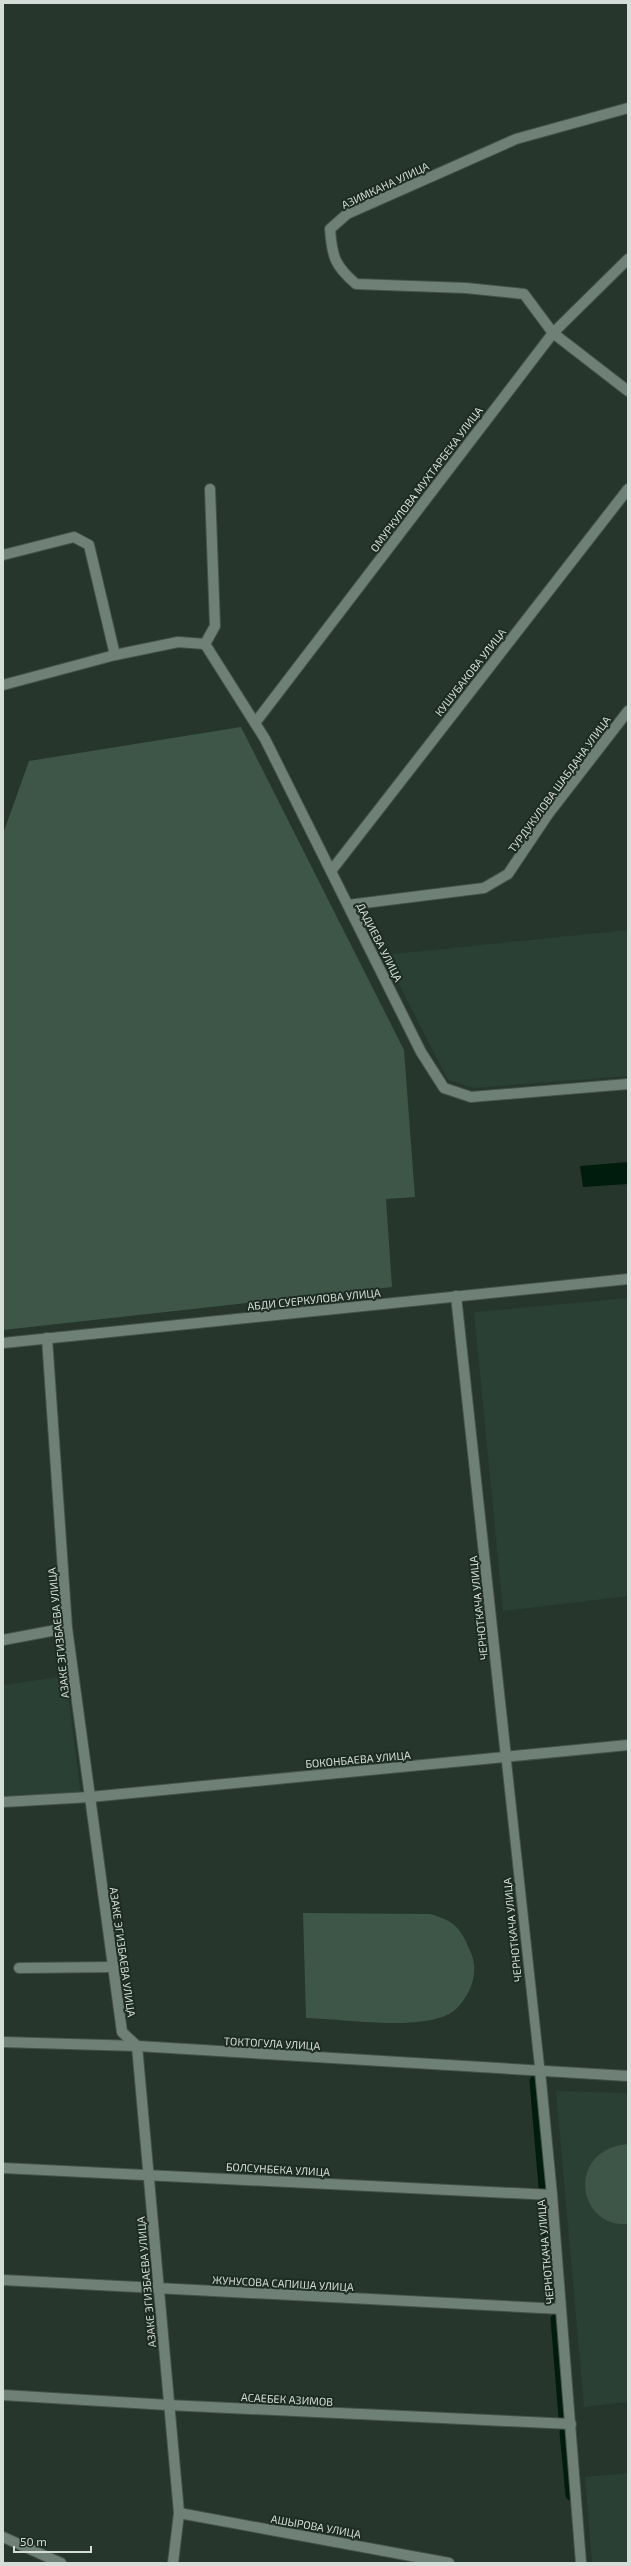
<svg xmlns="http://www.w3.org/2000/svg" width="631" height="2566" viewBox="0 0 631 2566" font-family="'Exo 2',sans-serif">
  <style>
    .built { fill: #2a4034 }
    .green { fill: #3e5648 }
    .water { fill: #001c0d }
    .lines { fill: none; stroke-linecap: round; stroke-linejoin: round }
    .canal { stroke: #001c0d; stroke-width: 11 }
    .pedestrian-casing { stroke: #46534b; stroke-width: 11 }
    .minor-casing { stroke: #46534b; stroke-width: 12 }
    .tertiary-casing { stroke: #46534b; stroke-width: 12 }
    .pedestrian { stroke: #6f8176; stroke-width: 9 }
    .minor { stroke: #6f8176; stroke-width: 10 }
    .tertiary { stroke: #6f8176; stroke-width: 10 }
    .labels { text-anchor: middle; dominant-baseline: central; stroke-width: 4; stroke-linejoin: round; paint-order: stroke }
    .street-label { font-size: 11px; fill: #d4ddd7; stroke: #1d2c23 }
  </style>
  <rect width="100%" height="100%" fill="#26362d"/>
  <g class="built">
    <path d="M628,930V1076L473,1088L448,1080L384,955Z"/>
    <path d="M628,1298V1596L503,1611L474,1312Z"/>
    <path d="M66,1676L81,1797L3,1805V1685Z"/>
    <path d="M556,2091L628,2093V2402L584,2407Z"/>
    <path d="M628,2473V2563H592L585,2477Z"/>
  </g>
  <g class="green">
    <path d="M241,727L404,1050L415,1197L386,1199L392,1287L3,1330V834L29,761Z"/>
    <path d="M303,1913L430,1914C456,1921 461,1929 471,1953C476,1965 475,1977 470,1989C466,1997 458,2010 449,2014C416,2031 344,2019 306,2018Z"/>
    <path d="M628,2144V2224C577,2228 565,2150 628,2144Z"/>
  </g>
  <path class="water" d="M628,1162V1184L583,1187L580,1166Z"/>
  <g class="lines">
    <g class="canal">
      <path d="M535,2081L544,2187"/>
      <path d="M545,2203L554,2301"/>
      <path d="M556,2319L564,2417"/>
      <path d="M565,2432L571,2495"/>
    </g>
    <g class="pedestrian-casing">
      <path id="pedestrian" d="M506,1757L540,2071"/>
    </g>
    <g class="minor-casing">
      <g id="minor">
        <path d="M628,108L516,139L347,214L330,229C332,257 335,266 356,284L466,288L524,294L553,333L628,391"/>
        <path d="M3,555L74,537L89,545L115,655"/>
        <path d="M205,644L265,739L421,1052L444,1088L471,1097L628,1084"/>
        <path d="M205,644L215,626L210,489"/>
        <path d="M3,685L115,655L178,642L205,644"/>
        <path d="M255,723L553,333L628,259"/>
        <path d="M331,871L628,489"/>
        <path d="M348,905L484,888L508,874L549,813L628,711"/>
        <path d="M47,1338L67,1628L122,2032L137,2046L179,2513L173,2563"/>
        <path d="M3,1640L67,1628"/>
        <path d="M3,1802L90,1797"/>
        <path d="M19,1968L114,1967"/>
        <path d="M3,2168L552,2195"/>
        <path d="M3,2280L561,2309"/>
        <path d="M3,2395L168,2405L571,2424"/>
        <path d="M3,2537L61,2563"/>
      </g>
    </g>
    <g class="tertiary-casing">
      <g id="tertiary">
        <path d="M456,1296L506,1757"/>
        <path d="M3,1343L628,1279"/>
        <path d="M90,1797L628,1745"/>
        <path d="M3,2042L137,2046L628,2076"/>
        <path d="M540,2071L552,2195L581,2563"/>
        <path d="M179,2513L449,2563"/>
      </g>
    </g>
    <use href="#pedestrian" class="pedestrian"/>
    <use href="#minor" class="minor"/>
    <use href="#tertiary" class="tertiary"/>
  </g>
  <g class="labels">
    <g class="street-label">
      <text transform="translate(385 185) rotate(-25)">АЗИМКАНА УЛИЦА</text>
      <text transform="translate(426 479) rotate(-53)">ОМУРКУЛОВА МУХТАРБЕКА УЛИЦА</text>
      <text transform="translate(470 672) rotate(-52)">КУШУБАКОВА УЛИЦА</text>
      <text transform="translate(559 784) rotate(-54)">ТУРДУКУЛОВА ШАБДАНА УЛИЦА</text>
      <text transform="translate(380 942) rotate(63)">ДАДИЕВА УЛИЦА</text>
      <text transform="translate(314 1299) rotate(-6)">АБДИ СУЕРКУЛОВА УЛИЦА</text>
      <text transform="translate(478 1608) rotate(-96)">ЧЕРНОТКАЧА УЛИЦА</text>
      <text transform="translate(58 1633) rotate(-96)">АЗАКЕ ЭГИЗБАЕВА УЛИЦА</text>
      <text transform="translate(358 1759) rotate(-5)">БОКОНБАЕВА УЛИЦА</text>
      <text transform="translate(512 1930) rotate(-96)">ЧЕРНОТКАЧА УЛИЦА</text>
      <text transform="translate(123 1952) rotate(82)">АЗАКЕ ЭГИЗБАЕВА УЛИЦА</text>
      <text transform="translate(272 2043) rotate(3)">ТОКТОГУЛА УЛИЦА</text>
      <text transform="translate(278 2169) rotate(3)">БОЛСУНБЕКА УЛИЦА</text>
      <text transform="translate(545 2252) rotate(-95)">ЧЕРНОТКАЧА УЛИЦА</text>
      <text transform="translate(146 2282) rotate(-95)">АЗАКЕ ЭГИЗБАЕВА УЛИЦА</text>
      <text transform="translate(283 2283) rotate(3)">ЖУНУСОВА САПИША УЛИЦА</text>
      <text transform="translate(287 2399) rotate(3)">АСАЕБЕК АЗИМОВ</text>
      <text transform="translate(316 2526) rotate(10)">АШЫРОВА УЛИЦА</text>
    </g>
  </g>
  <rect width="631" height="2566" fill="none" stroke="#d4ddd7" stroke-width="8"/>
  <path d="M14 2546v6h77v-6" fill="none" stroke="#d4ddd7" stroke-width="2"/>
  <text x="20" y="2546" font-size="12" fill="#d4ddd7" stroke="#1d2c23" stroke-width="3" paint-order="stroke">50 m</text>
</svg>
